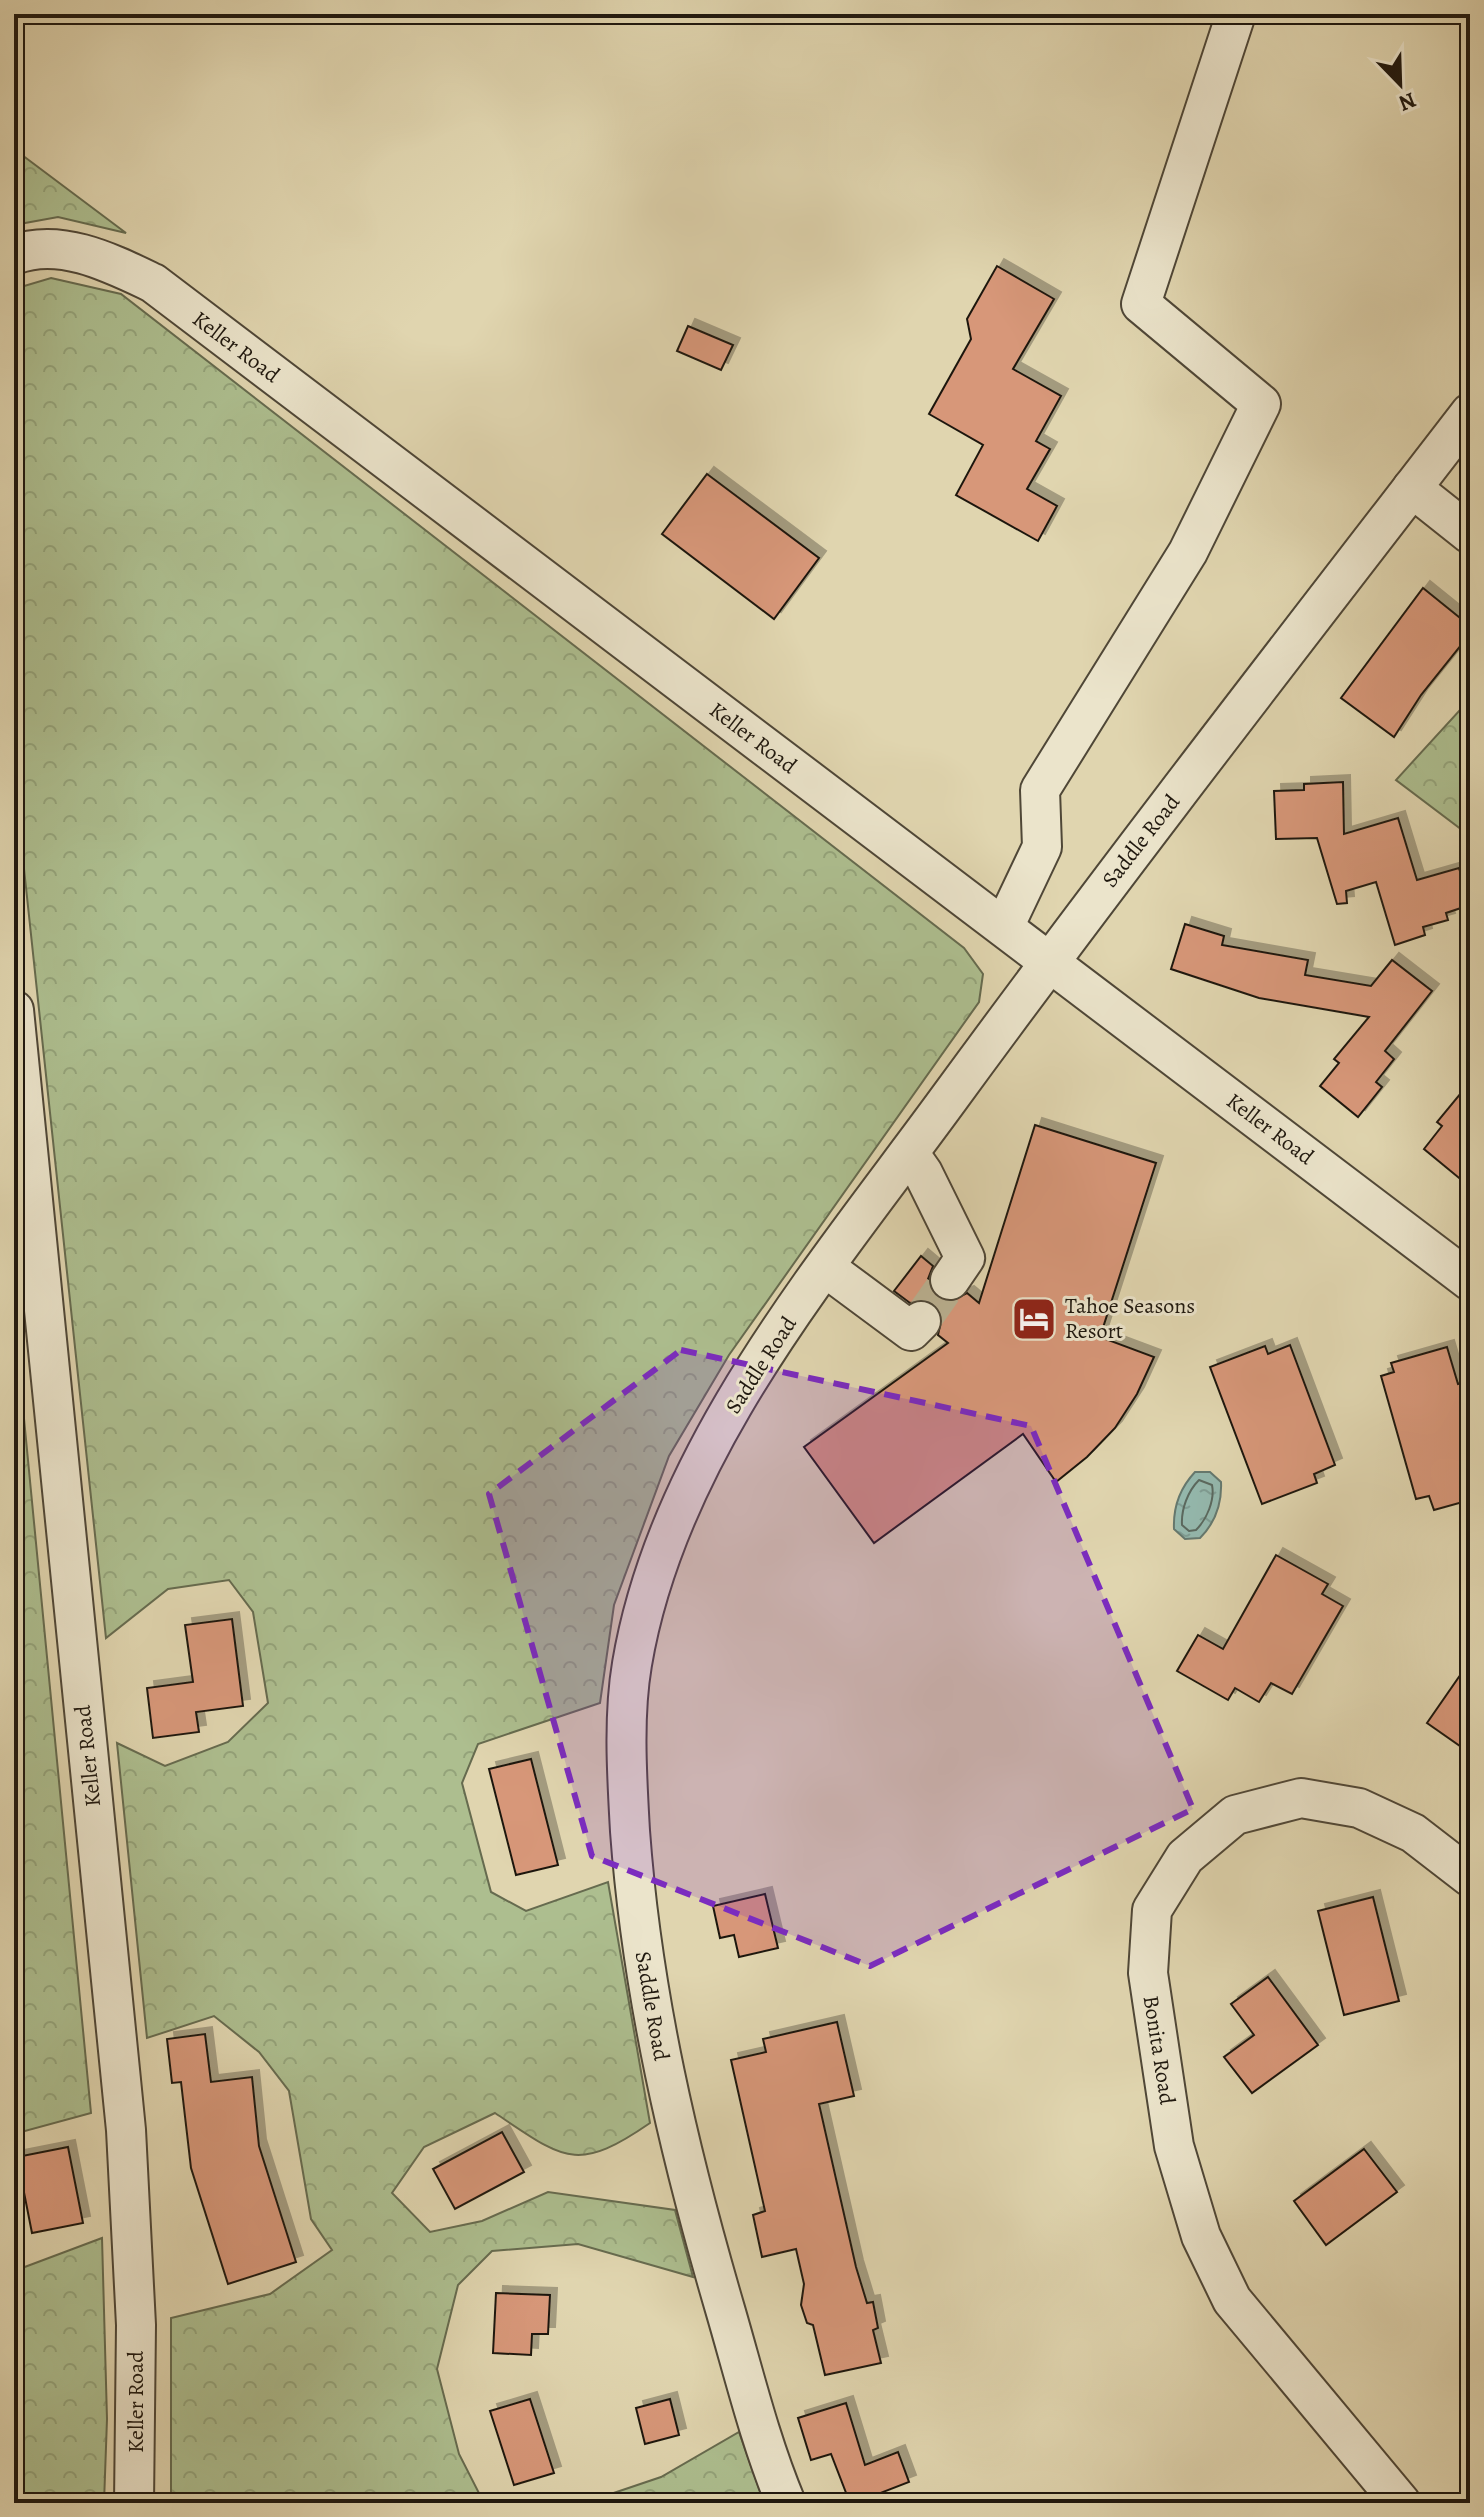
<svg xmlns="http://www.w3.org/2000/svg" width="1484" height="2517" viewBox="0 0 1484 2517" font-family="Alegreya,serif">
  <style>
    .forest { fill: url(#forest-crowns); stroke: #666b4f; stroke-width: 2 }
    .water { fill: url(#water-ripples); stroke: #65786e; stroke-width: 2 }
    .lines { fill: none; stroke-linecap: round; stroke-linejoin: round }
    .shore { stroke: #5a685e; stroke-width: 2 }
    .building { fill: #d79779; stroke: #1f180f; stroke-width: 2; filter: url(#shadow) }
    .minor-tunnel { stroke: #b9af8f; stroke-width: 38; stroke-dasharray: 38 19; stroke-linecap: butt }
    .minor-casing { stroke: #4f4737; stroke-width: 42 }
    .minor { stroke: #ebe4cb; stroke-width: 38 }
    .marked { fill: #7b2cbf; fill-opacity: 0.2; stroke: #7b2cbf; stroke-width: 6; stroke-dasharray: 16 10; stroke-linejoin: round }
    .labels { text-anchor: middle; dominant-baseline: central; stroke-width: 6; stroke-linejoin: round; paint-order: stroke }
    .street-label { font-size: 22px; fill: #1f180f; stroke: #ebe4cb }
    .poi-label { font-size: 22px; fill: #1f180f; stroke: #ebe4cb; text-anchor: start }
  </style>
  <defs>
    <pattern id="forest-crowns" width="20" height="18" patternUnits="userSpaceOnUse" patternTransform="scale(2)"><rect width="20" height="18" fill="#adbe8f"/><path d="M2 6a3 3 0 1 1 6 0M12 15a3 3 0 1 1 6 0" fill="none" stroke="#94a37a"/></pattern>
    <pattern id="water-ripples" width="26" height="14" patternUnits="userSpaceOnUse" patternTransform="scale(2)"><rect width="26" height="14" fill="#94b8ad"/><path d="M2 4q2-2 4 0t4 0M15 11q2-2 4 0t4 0" fill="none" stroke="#7f9d94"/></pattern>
    <filter id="shadow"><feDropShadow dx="7" dy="-7" stdDeviation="0" flood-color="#0004"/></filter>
  </defs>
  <rect width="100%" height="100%" fill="#e0d5af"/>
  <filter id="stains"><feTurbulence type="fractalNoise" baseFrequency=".0025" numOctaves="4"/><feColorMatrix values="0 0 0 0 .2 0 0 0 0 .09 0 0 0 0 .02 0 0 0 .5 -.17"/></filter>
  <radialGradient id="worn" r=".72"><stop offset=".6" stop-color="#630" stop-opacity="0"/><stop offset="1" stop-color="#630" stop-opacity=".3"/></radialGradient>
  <g class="forest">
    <path d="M14,149L126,233L58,217L14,225Z"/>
    <path d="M51,278L121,294L964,948L983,974L979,1002L729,1355L669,1456L614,1605L600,1703L478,1744L462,1783L491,1892L526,1911L608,1882L650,2123C576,2174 564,2159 495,2113L424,2147L392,2193L430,2232L482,2221L548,2192L675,2210L693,2277L578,2244L492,2251L458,2285L437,2369L459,2454L484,2503H171V2318L270,2294L332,2250L311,2219L289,2091L259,2052L214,2016L147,2038L117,1743L165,1766L228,1742L268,1703L253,1612L229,1580L168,1589L106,1638L14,775V289Z"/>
    <path d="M1470,699V836L1396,780Z"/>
    <path d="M14,1315L91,2113L14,2134Z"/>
    <path d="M102,2238L107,2419L104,2503H14V2271Z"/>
    <path d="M739,2432L764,2503H584L661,2477Z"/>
  </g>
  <path class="water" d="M1195,1472H1210L1221,1482C1222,1503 1215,1523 1200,1538L1185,1539L1174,1529C1173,1507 1180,1488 1195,1472Z"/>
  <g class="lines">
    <path class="shore" d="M1199,1480L1212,1485C1215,1500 1207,1519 1196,1530L1189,1531L1182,1525C1181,1509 1188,1491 1199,1480Z"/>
  </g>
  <g class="building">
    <path d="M997,266L1054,299L1013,369L1061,396L1036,441L1050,449L1027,489L1057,506L1038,541L956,495L983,445L929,414L971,339L967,319Z"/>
    <path d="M688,326L733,345L721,370L677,351Z"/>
    <path d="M707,474L819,558L774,619L662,534Z"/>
    <path d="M1423,588L1470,626V634L1421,695L1394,737L1341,698Z"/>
    <path d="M1343,782L1344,834L1398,818L1417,880L1459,868L1470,905L1446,913L1448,920L1423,927L1425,935L1395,945L1376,882L1346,891L1347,903L1337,904L1317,838L1276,839L1274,791L1304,790V784Z"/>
    <path d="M1185,924L1224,936L1222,945L1308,960L1305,975L1371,986L1392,960L1432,991L1385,1051L1394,1059L1376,1082L1382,1087L1358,1117L1320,1086L1339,1063L1334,1059L1369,1017L1259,998L1171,969Z"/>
    <path d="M1470,1082V1187L1424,1149L1442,1126L1437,1122Z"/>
    <path d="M1035,1125L1156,1163L1100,1337L1154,1357L1137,1394L1115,1428L1087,1457L1056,1482L1023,1434L874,1543L804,1447L948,1343L938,1335L942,1316L936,1305L926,1300L910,1303L894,1291L921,1256L933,1266L928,1279L937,1298L949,1302L967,1293L979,1303Z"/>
    <path d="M1290,1345L1335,1465L1314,1474L1317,1483L1262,1504L1210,1367L1265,1346L1268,1354Z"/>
    <path d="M1447,1347L1458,1384L1470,1381V1500L1434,1510L1429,1496L1416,1499L1381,1376L1394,1372L1391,1363Z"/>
    <path d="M1276,1555L1328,1584L1322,1594L1343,1606L1292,1694L1271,1683L1259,1702L1235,1688L1228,1700L1177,1671L1198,1635L1223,1649Z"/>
    <path d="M232,1619L243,1706L196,1712L199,1732L153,1738L147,1688L193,1682L185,1625Z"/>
    <path d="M1470,1661V1753L1427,1723Z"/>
    <path d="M531,1759L558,1865L516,1875L489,1769Z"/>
    <path d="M765,1894L778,1948L739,1957L734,1935L720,1938L713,1906Z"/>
    <path d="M1373,1897L1399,2001L1344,2015L1318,1911Z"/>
    <path d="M1268,1977L1318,2045L1252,2093L1224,2057L1254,2035L1231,2004Z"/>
    <path d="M837,2022L854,2096L819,2104L856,2267L867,2303L873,2302L878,2328L873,2330L881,2363L825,2375L813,2325L807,2323L801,2305L804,2284L796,2249L762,2257L753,2215L765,2211L731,2060L766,2052L763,2039Z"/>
    <path d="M205,2034L211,2082L252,2077L259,2146L296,2262L228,2284L191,2168L181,2082L172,2083L167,2039Z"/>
    <path d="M502,2132L524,2172L455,2209L433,2169Z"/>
    <path d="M68,2147L83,2223L32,2233L17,2157Z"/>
    <path d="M1364,2149L1397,2192L1326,2245L1294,2201Z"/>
    <path d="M496,2293L550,2295L548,2334H532L531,2355L493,2353Z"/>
    <path d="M530,2399L554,2473L514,2485L490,2411Z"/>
    <path d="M670,2399L679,2435L645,2444L636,2408Z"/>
    <path d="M846,2403L865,2465L898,2452L909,2482L875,2495L877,2503H850L831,2454L811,2460L798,2418Z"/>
  </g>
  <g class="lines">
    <path class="minor-tunnel" d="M921,1321L950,1280"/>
    <g class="minor-casing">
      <g id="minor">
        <path d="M14,255C60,237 111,263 153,283L1470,1281"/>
        <path d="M1412,488L1470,534"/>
        <path d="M1004,927L1042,847L1040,790L1188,552L1261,404L1141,304L1236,14"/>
        <path d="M14,1010L126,2130L136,2325L134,2503"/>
        <path d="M909,1153L923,1173L965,1258L950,1280"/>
        <path d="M826,1268L911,1331L921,1321"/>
        <path d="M786,2503C760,2441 744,2374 725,2309C679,2152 642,1995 630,1831C627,1777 623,1717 632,1664C668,1450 826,1267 950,1097C1119,866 1295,640 1470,413"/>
        <path d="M1401,2503L1232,2300L1201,2236L1174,2146L1148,1973L1152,1910L1185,1857L1235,1815L1301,1798L1359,1808L1413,1833L1470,1877"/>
      </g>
    </g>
    <use href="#minor" class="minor"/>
  </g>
  <path class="marked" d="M681,1350L1031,1426L1193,1809L870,1966L592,1856L489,1494Z"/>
  <defs>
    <g id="hotel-square" transform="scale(2.3)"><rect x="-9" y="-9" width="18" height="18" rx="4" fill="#8f2418" stroke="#ebe4cb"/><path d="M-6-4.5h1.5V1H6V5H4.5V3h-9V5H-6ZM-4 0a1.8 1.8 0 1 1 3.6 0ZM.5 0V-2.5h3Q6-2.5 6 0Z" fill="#fff"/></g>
  </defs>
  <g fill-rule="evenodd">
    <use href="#hotel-square" x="1034" y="1319"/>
  </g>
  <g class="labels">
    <g class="street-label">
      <text transform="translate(236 347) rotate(37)">Keller Road</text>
      <text transform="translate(753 738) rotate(37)">Keller Road</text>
      <text transform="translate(1141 841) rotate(-52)">Saddle Road</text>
      <text transform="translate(1270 1129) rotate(37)">Keller Road</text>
      <text transform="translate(761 1365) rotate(-57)">Saddle Road</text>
      <text transform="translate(88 1756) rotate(-96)">Keller Road</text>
      <text transform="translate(652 2006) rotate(80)">Saddle Road</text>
      <text transform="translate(1159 2050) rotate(81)">Bonita Road</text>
      <text transform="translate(136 2402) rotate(-90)">Keller Road</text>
    </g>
    <g class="poi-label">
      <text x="1065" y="1306">Tahoe Seasons<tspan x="1065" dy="25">Resort</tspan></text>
    </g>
  </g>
  <rect width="1484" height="2517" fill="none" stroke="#e0d5af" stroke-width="48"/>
  <rect x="16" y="16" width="1452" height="2485" fill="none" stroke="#1f180f" stroke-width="4"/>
  <rect x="24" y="24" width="1436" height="2469" fill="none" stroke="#1f180f" stroke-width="2"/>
  <g transform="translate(1400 84) rotate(157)" stroke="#ebe4cb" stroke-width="6" paint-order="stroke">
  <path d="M0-6L14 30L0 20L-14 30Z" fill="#1f180f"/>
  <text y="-12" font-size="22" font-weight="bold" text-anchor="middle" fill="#1f180f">N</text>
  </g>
  <rect width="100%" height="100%" filter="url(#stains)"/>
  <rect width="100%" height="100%" fill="url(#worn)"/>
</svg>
